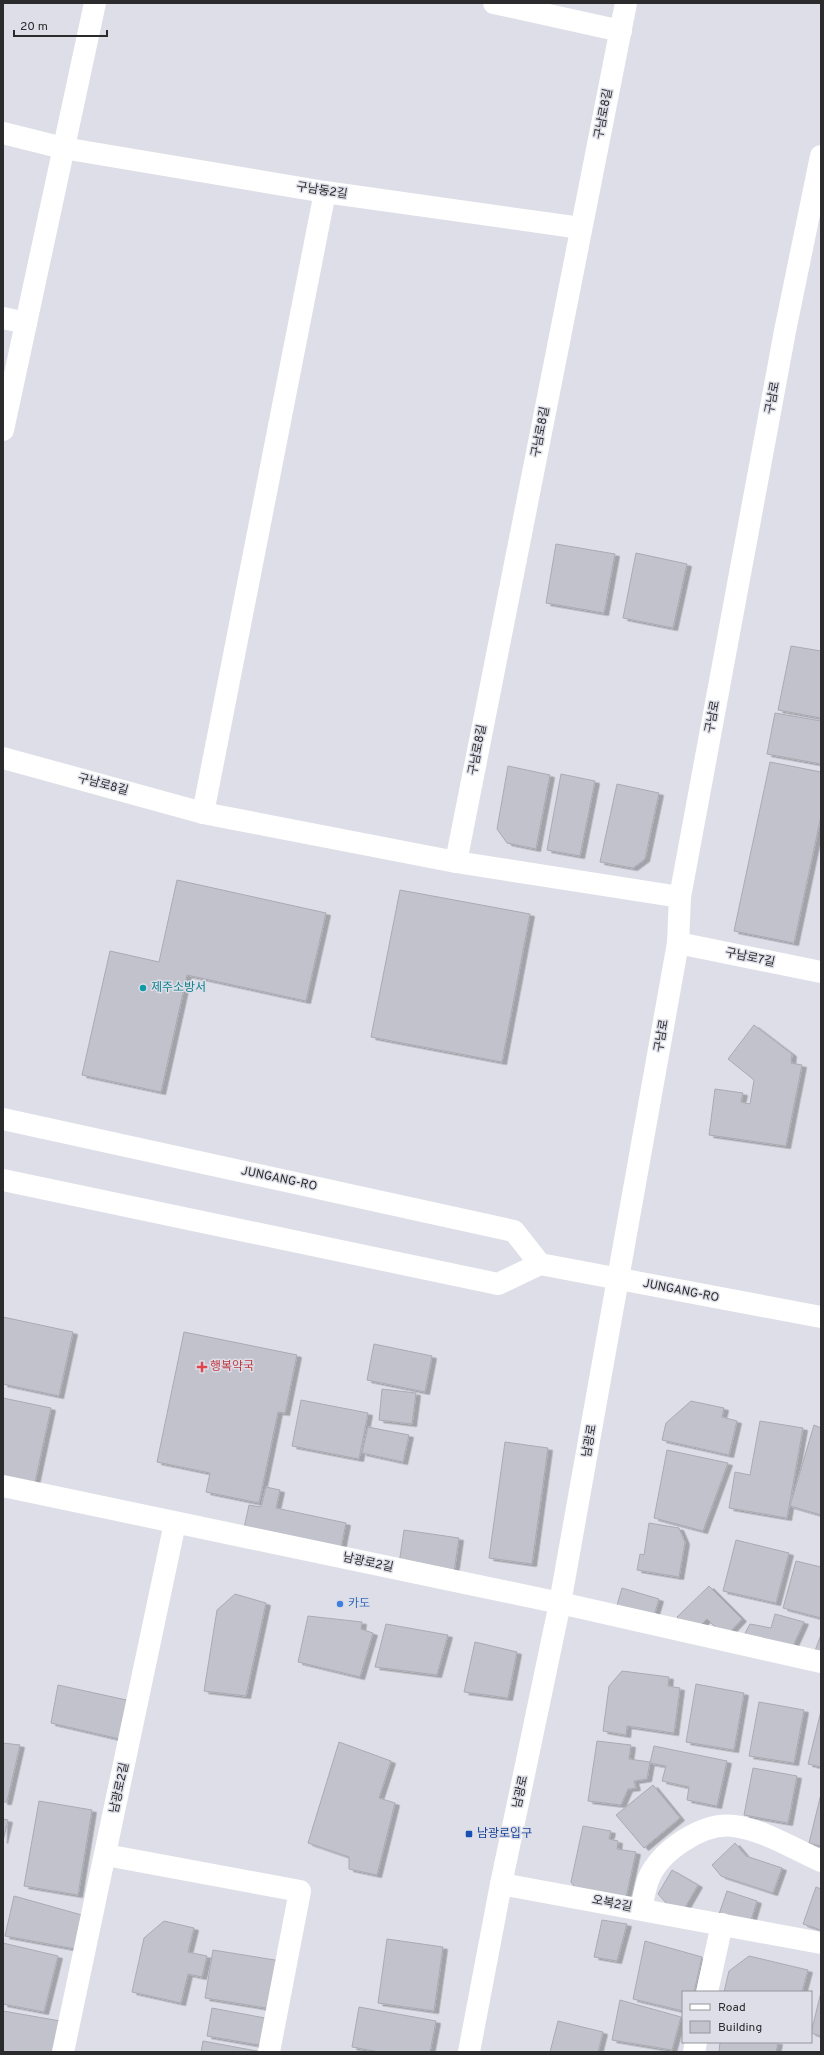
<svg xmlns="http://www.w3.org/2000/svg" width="824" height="2055" viewBox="0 0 824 2055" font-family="Overpass,'Noto Sans KR',sans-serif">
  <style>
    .building { fill: #c1c2cb; stroke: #aaaab3; filter: url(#shadow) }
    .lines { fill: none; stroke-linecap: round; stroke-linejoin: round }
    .street { stroke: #fff; stroke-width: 22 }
    .secondary { stroke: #fff; stroke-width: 22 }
    .culture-dot { fill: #0f9aa8; stroke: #dddee7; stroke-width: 1.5 }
    .health-dot { fill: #e0444e; stroke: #dddee7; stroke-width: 1.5 }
    .shop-dot { fill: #3f7fe0; stroke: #dddee7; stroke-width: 1.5 }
    .transit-dot { fill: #1a4fb4; stroke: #dddee7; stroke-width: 1.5 }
    .labels { text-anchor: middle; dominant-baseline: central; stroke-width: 3; stroke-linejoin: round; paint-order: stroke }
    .street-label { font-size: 12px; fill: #2b2b2e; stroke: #dddee7 }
    .culture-label { font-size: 12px; fill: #0d838f; stroke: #dddee7; text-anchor: start }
    .health-label { font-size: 12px; fill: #be3a42; stroke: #dddee7; text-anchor: start }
    .shop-label { font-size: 12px; fill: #366cbe; stroke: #dddee7; text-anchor: start }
    .transit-label { font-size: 12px; fill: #164399; stroke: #dddee7; text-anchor: start }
  </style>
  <defs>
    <filter id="shadow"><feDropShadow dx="4.5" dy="2.5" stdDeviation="0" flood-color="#0004"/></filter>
  </defs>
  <rect width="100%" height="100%" fill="#dddee7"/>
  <g class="building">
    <path d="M556,544L615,554L604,613L546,603Z"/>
    <path d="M636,553L687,564L673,628L623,618Z"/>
    <path d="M791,646L821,651V718L778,710Z"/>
    <path d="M775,713L821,721V764L767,754Z"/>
    <path d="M770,762L821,772V816L794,943L734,931Z"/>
    <path d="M508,766L550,775L536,849L507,843L497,829Z"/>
    <path d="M561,774L595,781L580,856L547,850Z"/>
    <path d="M617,784L659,793L645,859L633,868L600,862Z"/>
    <path d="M177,880L326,913L306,1001L187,975L161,1092L82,1075L110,951L159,962Z"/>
    <path d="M400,890L530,914L502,1062L371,1037Z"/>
    <path d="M754,1025L792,1054L791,1063L802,1065L786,1146L709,1135L715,1089L743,1093L741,1102L750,1104L754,1080L728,1059Z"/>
    <path d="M3,1317L73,1332L59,1396L3,1384Z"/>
    <path d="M184,1332L297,1355L285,1413L278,1412L259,1503L206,1492L210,1473L157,1462Z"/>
    <path d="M374,1344L432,1356L425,1392L367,1380Z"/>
    <path d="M382,1389L416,1393L412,1424L379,1420Z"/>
    <path d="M3,1398L51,1408L34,1487L3,1481Z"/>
    <path d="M301,1400L368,1413L359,1459L292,1446Z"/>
    <path d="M691,1401L724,1408L722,1417L737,1421L729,1455L662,1440L666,1423Z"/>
    <path d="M760,1421L803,1428L787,1518L729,1508L735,1472L750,1475Z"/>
    <path d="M814,1425L821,1428V1515L790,1506Z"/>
    <path d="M368,1427L409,1435L403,1462L362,1453Z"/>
    <path d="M505,1442L548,1448L532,1564L489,1558Z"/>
    <path d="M667,1450L728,1463L703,1531L654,1518Z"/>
    <path d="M266,1487L280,1490L276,1508L346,1523L340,1553L243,1533L249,1505L261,1507Z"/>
    <path d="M649,1523L679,1528L685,1542L679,1577L637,1570L640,1554L644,1555Z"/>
    <path d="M404,1530L459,1538L454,1572L399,1564Z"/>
    <path d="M736,1540L789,1553L776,1603L723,1591Z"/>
    <path d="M796,1561L821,1567V1618L783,1608Z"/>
    <path d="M709,1586L742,1619L725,1637L707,1619L693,1633L677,1617Z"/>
    <path d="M622,1588L659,1599L653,1619L616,1609Z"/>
    <path d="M235,1594L266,1603L246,1696L204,1691L217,1610Z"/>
    <path d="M775,1614L804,1622L793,1646L743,1637L750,1624L771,1628Z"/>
    <path d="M308,1616L362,1622L361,1629L373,1633L360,1677L298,1662Z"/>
    <path d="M386,1624L448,1635L437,1675L375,1667Z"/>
    <path d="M821,1635V1658L813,1656Z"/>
    <path d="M475,1642L517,1652L508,1698L464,1692Z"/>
    <path d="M622,1671L669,1677L668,1686L680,1688L674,1733L627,1726L626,1735L603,1731L609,1686Z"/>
    <path d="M696,1684L744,1693L734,1750L686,1742Z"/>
    <path d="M58,1685L131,1701L124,1740L51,1723Z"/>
    <path d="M759,1702L804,1710L794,1763L749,1756Z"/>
    <path d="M821,1711V1767L808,1764Z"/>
    <path d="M597,1741L631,1745L629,1759L650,1762L647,1779L634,1781L636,1788L628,1789L621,1805L588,1801Z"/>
    <path d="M339,1742L391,1761L379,1798L395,1803L377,1875L349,1869V1857L308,1843Z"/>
    <path d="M3,1743L20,1745L7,1802H3Z"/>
    <path d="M654,1746L727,1761L717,1806L687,1800L689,1787L662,1781L666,1766L650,1763Z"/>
    <path d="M753,1768L797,1776L788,1823L744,1815Z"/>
    <path d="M653,1785L680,1818L644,1848L616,1815Z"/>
    <path d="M821,1794V1846L809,1843Z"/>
    <path d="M39,1801L92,1810L78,1895L24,1886Z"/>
    <path d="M3,1819L8,1820L3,1841Z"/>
    <path d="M583,1826L611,1831L609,1839L618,1841L617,1849L636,1852L625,1902L579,1893L571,1882Z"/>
    <path d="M735,1843L746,1856L782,1868L773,1893L721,1876L712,1865Z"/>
    <path d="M672,1870L698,1885L683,1911L676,1914L658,1894Z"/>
    <path d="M816,1887L821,1889V1930L803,1924Z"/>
    <path d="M727,1891L757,1901L749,1927L718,1917Z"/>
    <path d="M14,1896L89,1917L81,1950L5,1936Z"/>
    <path d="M602,1920L627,1924L617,1961L594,1957Z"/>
    <path d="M164,1921L194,1928L188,1952L207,1956L202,1977L188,1974L181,2003L132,1992L144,1938Z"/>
    <path d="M387,1939L443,1947L434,2011L378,2003Z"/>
    <path d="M645,1941L702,1957L694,1992H683V2011L633,1999Z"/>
    <path d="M3,1943L58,1956L44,2012L3,2004Z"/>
    <path d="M213,1950L281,1961L272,2009L205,1998Z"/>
    <path d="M749,1956L808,1970L802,1992H724L729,1971Z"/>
    <path d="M821,1992V2036L811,2033Z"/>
    <path d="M620,2000L681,2017L672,2050L612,2040Z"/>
    <path d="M359,2007L436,2021L430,2052H380L352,2047Z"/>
    <path d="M212,2008L270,2019L265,2046L207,2036Z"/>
    <path d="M3,2011L66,2022L60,2052H3Z"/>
    <path d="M558,2021L603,2032L598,2052H550Z"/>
    <path d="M203,2041L262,2052H201Z"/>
    <path d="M720,2042H778L776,2052H719Z"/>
  </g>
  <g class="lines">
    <g class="street">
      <path d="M494,3L621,31"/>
      <path d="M3,133L63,148L325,192L581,228"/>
      <path d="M3,318L26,323"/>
      <path d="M3,430L95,3"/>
      <path d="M3,758L203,813L456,862L680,897"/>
      <path d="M203,813L325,192"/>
      <path d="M456,862L626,3"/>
      <path d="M678,943L821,972"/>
      <path d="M3,1486L560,1603L821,1662"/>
      <path d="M106,1855L300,1891L269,2052"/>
      <path d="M501,1884L821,1943"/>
      <path d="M641,1909C643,1899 645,1889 648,1880C659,1851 703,1822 734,1826C764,1830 794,1849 821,1861"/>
      <path d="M707,1992L722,1924"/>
      <path d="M63,2052L175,1523"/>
      <path d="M694,2052L696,2042"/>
    </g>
    <g class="secondary">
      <path d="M3,1119L514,1231L540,1264"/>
      <path d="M3,1180L498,1284L540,1264L821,1317"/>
      <path d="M469,2052L501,1884L560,1603L678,943L680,897L785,331L821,156"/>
    </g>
  </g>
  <circle class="culture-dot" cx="143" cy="988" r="4"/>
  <path class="health-dot" d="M200 1361h4v4h4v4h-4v4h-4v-4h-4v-4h4z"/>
  <circle class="shop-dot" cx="340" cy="1604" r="4"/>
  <rect class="transit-dot" x="465" y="1830" width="8" height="8" rx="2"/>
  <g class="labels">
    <g class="street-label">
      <text transform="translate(604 114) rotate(-79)">구남로8길</text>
      <text transform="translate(322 191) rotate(9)">구남동2길</text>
      <text transform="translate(773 398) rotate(-79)">구남로</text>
      <text transform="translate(541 432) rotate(-79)">구남로8길</text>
      <text transform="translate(713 717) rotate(-79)">구남로</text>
      <text transform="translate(478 750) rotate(-79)">구남로8길</text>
      <text transform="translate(103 785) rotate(15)">구남로8길</text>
      <text transform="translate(750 958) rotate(12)">구남로7길</text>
      <text transform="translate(662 1036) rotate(-80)">구남로</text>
      <text transform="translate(279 1179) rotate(12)">JUNGANG-RO</text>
      <text transform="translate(681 1291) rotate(11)">JUNGANG-RO</text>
      <text transform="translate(590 1441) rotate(-80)">남광로</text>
      <text transform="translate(368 1563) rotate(12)">남광로2길</text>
      <text transform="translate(120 1788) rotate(-78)">남광로2길</text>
      <text transform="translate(521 1792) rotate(-78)">남광로</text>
      <text transform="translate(612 1904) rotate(11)">오복2길</text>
    </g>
    <g class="culture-label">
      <text x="151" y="988">제주소방서</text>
    </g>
    <g class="health-label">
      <text x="210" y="1367">행복약국</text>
    </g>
    <g class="shop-label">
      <text x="348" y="1604">카도</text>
    </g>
    <g class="transit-label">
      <text x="477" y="1834">남광로입구</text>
    </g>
  </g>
  <rect width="824" height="2055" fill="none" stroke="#2b2b2e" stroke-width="8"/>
  <rect x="682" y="1991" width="130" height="52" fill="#dddee7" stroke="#96969d"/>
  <rect x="690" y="2004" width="20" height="6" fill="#ffffff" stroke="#96969d"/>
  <text x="718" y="2011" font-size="12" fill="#2b2b2e">Road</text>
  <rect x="690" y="2021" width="20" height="12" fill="#c1c2cb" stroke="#96969d"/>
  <text x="718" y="2031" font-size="12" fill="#2b2b2e">Building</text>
  <path d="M14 30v6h93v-6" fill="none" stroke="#2b2b2e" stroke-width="2"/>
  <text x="20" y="30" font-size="12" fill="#2b2b2e" stroke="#dddee7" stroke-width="3" paint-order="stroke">20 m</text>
</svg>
